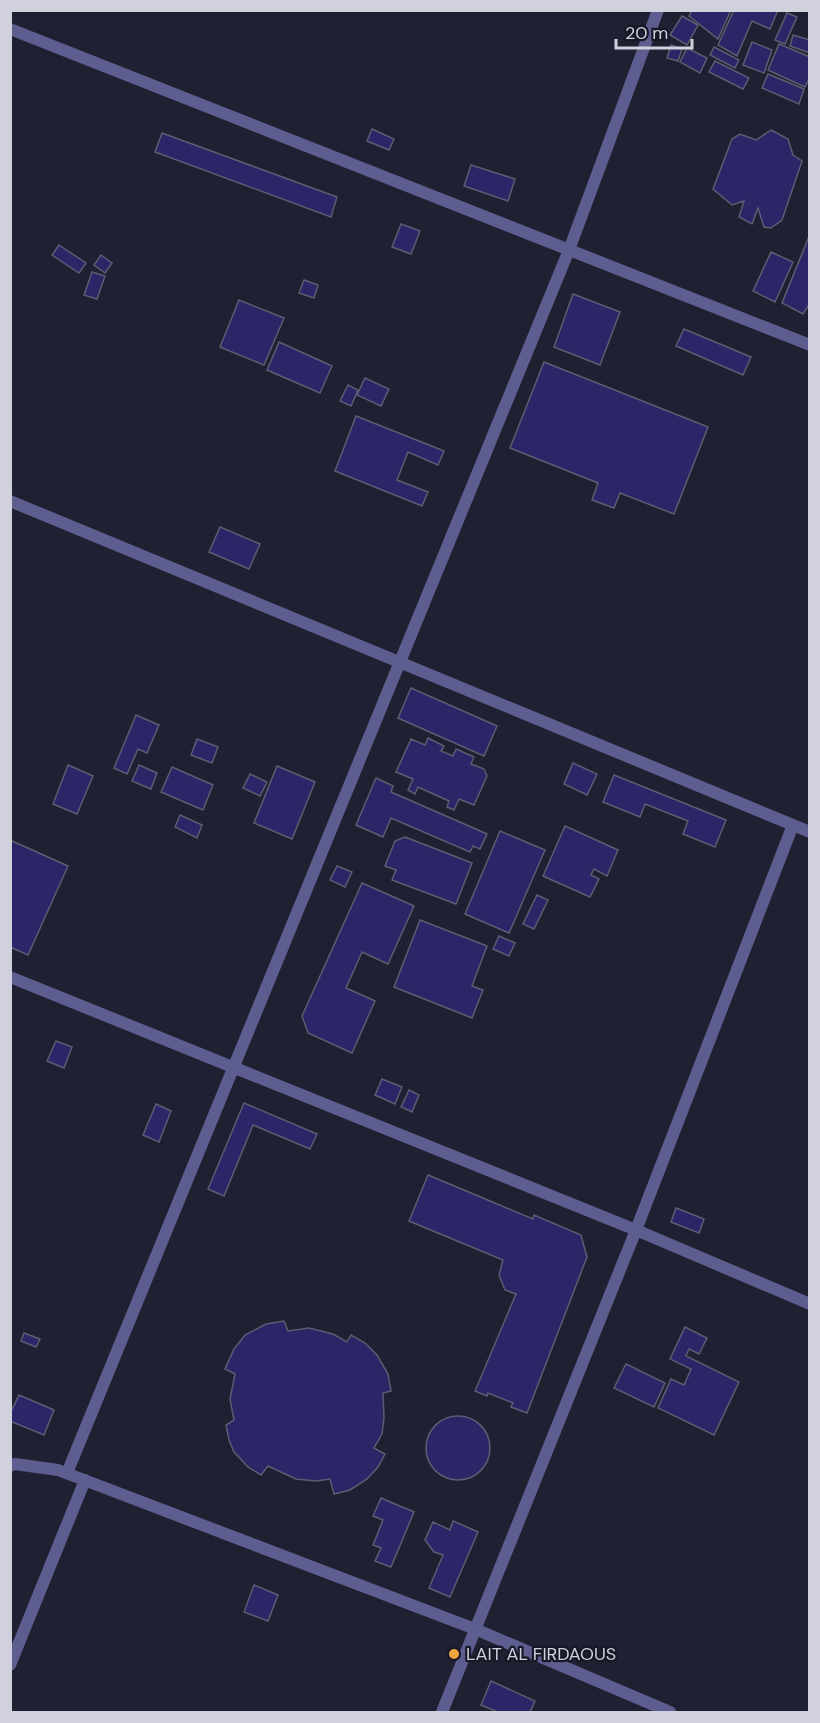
<svg xmlns="http://www.w3.org/2000/svg" width="820" height="1723" viewBox="0 0 820 1723" font-family="'DM Sans',sans-serif">
  <style>
    .building { fill: #2c2669; stroke: #5b5d71; stroke-width: 1.5 }
    .lines { fill: none; stroke-linecap: round; stroke-linejoin: round }
    .minor { stroke: #5d5e8f; stroke-width: 12 }
    .poi-dot { fill: #f0a63e; stroke: #161727; stroke-width: 2 }
    .labels { text-anchor: middle; dominant-baseline: central; stroke-width: 4.5; stroke-linejoin: round; paint-order: stroke }
    .poi-label { font-size: 18px; fill: #d0d1dd; stroke: #161727; text-anchor: start }
  </style>
  <rect width="100%" height="100%" fill="#1f2031"/>
  <g class="building">
    <path d="M692,10H731L718,39L689,16Z"/>
    <path d="M734,10H778L770,29L752,21L737,56L718,45Z"/>
    <path d="M787,13L797,17L785,44L775,40Z"/>
    <path d="M682,16L698,25L687,45L670,35Z"/>
    <path d="M793,35L810,40V53L790,46Z"/>
    <path d="M752,42L772,50L764,73L743,65Z"/>
    <path d="M779,44L810,57V77L805,87L768,70Z"/>
    <path d="M671,45L682,49L678,61L667,58Z"/>
    <path d="M714,47L739,60L735,68L710,55Z"/>
    <path d="M687,48L707,58L700,73L680,62Z"/>
    <path d="M715,61L749,78L743,89L709,72Z"/>
    <path d="M768,74L804,89L799,104L762,88Z"/>
    <path d="M372,129L394,139L389,150L367,141Z"/>
    <path d="M771,130L788,139L793,155L802,161L782,220L771,228L764,227L758,208L752,224L739,217L744,201L732,205L713,189L732,139L740,134L756,140Z"/>
    <path d="M162,133L337,197L331,217L155,152Z"/>
    <path d="M471,165L515,179L508,201L464,186Z"/>
    <path d="M401,224L420,231L411,254L392,247Z"/>
    <path d="M810,234V303L803,314L782,303Z"/>
    <path d="M59,245L86,263L79,273L52,255Z"/>
    <path d="M771,252L793,262L775,302L753,291Z"/>
    <path d="M101,255L112,263L105,273L94,265Z"/>
    <path d="M92,272L105,276L97,299L84,295Z"/>
    <path d="M304,280L318,285L314,298L299,293Z"/>
    <path d="M573,294L620,312L600,365L554,347Z"/>
    <path d="M239,300L284,318L264,365L220,347Z"/>
    <path d="M684,329L751,357L743,375L676,346Z"/>
    <path d="M279,342L332,366L320,393L267,370Z"/>
    <path d="M544,362L708,427L674,514L620,493L614,508L592,500L598,483L510,448Z"/>
    <path d="M365,378L389,389L381,406L357,395Z"/>
    <path d="M348,385L358,390L351,406L340,401Z"/>
    <path d="M356,416L444,451L438,465L408,452L397,480L428,492L422,506L335,471Z"/>
    <path d="M220,527L260,544L249,569L209,552Z"/>
    <path d="M411,688L497,726L484,756L398,718Z"/>
    <path d="M136,715L159,725L147,753L138,749L127,774L114,768Z"/>
    <path d="M428,738L444,746L441,751L453,756L456,749L474,757L471,764L484,769L487,776L474,805L459,799L454,810L447,807L449,801L418,787L415,794L408,790L413,779L396,772L411,739L425,745Z"/>
    <path d="M197,739L218,747L212,763L191,755Z"/>
    <path d="M573,763L597,774L587,795L564,784Z"/>
    <path d="M68,765L93,776L77,814L53,804Z"/>
    <path d="M139,765L157,773L151,789L132,781Z"/>
    <path d="M277,766L315,782L292,839L254,823Z"/>
    <path d="M172,767L213,785L203,810L161,792Z"/>
    <path d="M250,774L267,782L260,796L243,788Z"/>
    <path d="M614,775L726,820L715,847L683,834L688,821L645,804L640,817L603,802Z"/>
    <path d="M376,778L393,786L391,792L487,834L480,849L473,846L470,852L391,818L383,837L356,825Z"/>
    <path d="M180,815L202,825L197,838L175,827Z"/>
    <path d="M565,826L618,850L607,876L594,869L591,875L599,879L590,897L543,876Z"/>
    <path d="M500,831L545,850L509,933L465,914Z"/>
    <path d="M405,837L472,863L456,904L392,880L396,870L385,866L395,841Z"/>
    <path d="M10,840L68,866L28,955L10,947Z"/>
    <path d="M337,866L352,872L345,887L330,880Z"/>
    <path d="M362,883L414,906L388,964L362,952L346,988L375,1001L352,1053L308,1033L302,1016Z"/>
    <path d="M537,895L548,900L534,929L523,924Z"/>
    <path d="M420,920L487,946L472,986L483,990L472,1018L394,987Z"/>
    <path d="M499,936L515,943L509,956L493,949Z"/>
    <path d="M56,1041L72,1047L64,1068L47,1061Z"/>
    <path d="M382,1079L402,1087L395,1104L375,1095Z"/>
    <path d="M409,1090L419,1095L412,1112L401,1107Z"/>
    <path d="M244,1103L317,1134L310,1149L253,1125L224,1196L208,1189Z"/>
    <path d="M156,1104L171,1111L159,1142L143,1135Z"/>
    <path d="M428,1175L533,1219L534,1215L581,1235L587,1257L527,1413L511,1407L513,1403L488,1393L487,1396L475,1391L516,1294L505,1290L499,1275L503,1260L409,1221Z"/>
    <path d="M676,1208L704,1219L699,1233L671,1222Z"/>
    <path d="M284,1321L288,1331L309,1328L333,1334L347,1342L351,1335L365,1343L377,1355L388,1374L391,1391L383,1393L384,1418L382,1434L374,1448L385,1454L378,1467L367,1479L350,1490L334,1494L330,1479L316,1481L296,1479L268,1466L261,1475L248,1467L234,1452L229,1440L226,1425L234,1420L230,1399L235,1374L225,1369L234,1349L245,1335L266,1324Z"/>
    <path d="M685,1327L707,1338L699,1354L689,1349L686,1356L739,1382L714,1435L658,1408L671,1379L684,1385L691,1369L670,1359Z"/>
    <path d="M24,1333L40,1339L36,1347L21,1341Z"/>
    <path d="M626,1364L665,1383L654,1407L614,1388Z"/>
    <path d="M19,1395L54,1410L44,1435L10,1421V1414Z"/>
    <circle cx="458" cy="1448" r="32"/>
    <path d="M381,1498L414,1512L391,1567L375,1561L381,1548L373,1545L383,1520L373,1516Z"/>
    <path d="M453,1521L478,1532L450,1597L429,1588L443,1555L434,1552L425,1540L433,1522L450,1530Z"/>
    <path d="M254,1585L278,1595L268,1621L244,1612Z"/>
    <path d="M491,1681L535,1701L530,1712H498L481,1705Z"/>
  </g>
  <g class="lines">
    <g class="minor">
      <path d="M10,29L810,345"/>
      <path d="M10,501L810,832"/>
      <path d="M10,977L636,1230L810,1304"/>
      <path d="M10,1466L15,1464L58,1470L475,1629L670,1712"/>
      <path d="M67,1473L569,250L658,10"/>
      <path d="M10,1665L85,1480"/>
      <path d="M442,1712L636,1230L793,825"/>
    </g>
  </g>
  <circle class="poi-dot" cx="454" cy="1654" r="6"/>
  <g class="labels">
    <g class="poi-label">
      <text x="466" y="1654">LAIT AL FIRDAOUS</text>
    </g>
  </g>
  <rect width="820" height="1723" fill="none" stroke="#d0d1dd" stroke-width="24"/>
  <path d="M616 39v9h76v-9" fill="none" stroke="#d0d1dd" stroke-width="3"/>
  <text x="625" y="39" font-size="18" fill="#d0d1dd" stroke="#161727" stroke-width="4.5" paint-order="stroke">20 m</text>
</svg>
